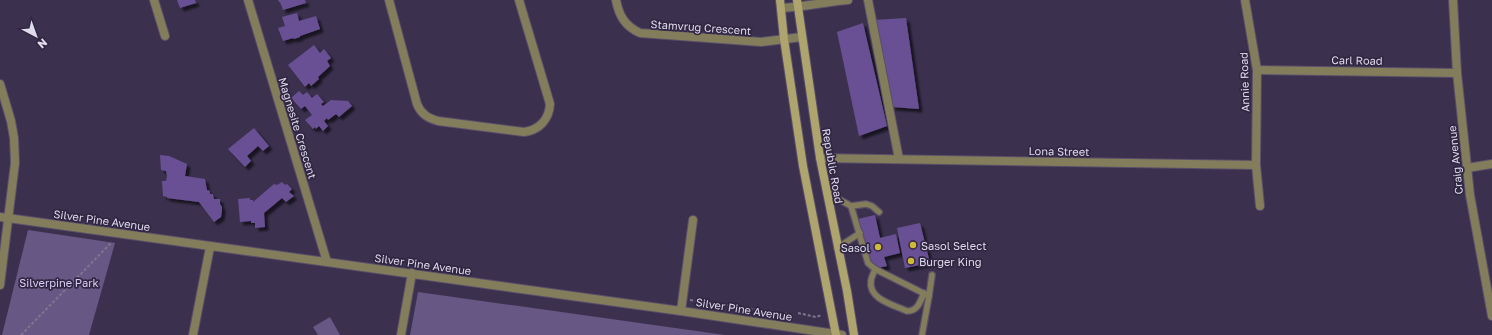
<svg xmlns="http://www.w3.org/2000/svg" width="1492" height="335" viewBox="0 0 1492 335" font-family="'Golos Text',sans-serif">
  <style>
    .green { fill: #675784 }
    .building { fill: #695094; filter: url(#shadow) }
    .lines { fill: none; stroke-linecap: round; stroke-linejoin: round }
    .service-casing { stroke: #594f6a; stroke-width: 8 }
    .minor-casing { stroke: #594f6a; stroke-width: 10 }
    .tertiary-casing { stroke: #594f6a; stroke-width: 10 }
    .secondary-casing { stroke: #594f6a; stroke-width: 10 }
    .path { stroke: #7e768e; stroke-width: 2; stroke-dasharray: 3 2; stroke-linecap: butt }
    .service { stroke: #837d5c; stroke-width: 5.5 }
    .minor { stroke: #837d5c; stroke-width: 8 }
    .tertiary { stroke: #837d5c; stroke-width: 8 }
    .secondary { stroke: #ada46e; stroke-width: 8 }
    .poi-dot { fill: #ceb938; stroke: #312743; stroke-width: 1.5 }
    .labels { text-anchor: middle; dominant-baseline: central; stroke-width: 3.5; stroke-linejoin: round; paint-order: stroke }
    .street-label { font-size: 11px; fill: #dfdaec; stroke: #312743 }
    .poi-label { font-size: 11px; fill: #dfdaec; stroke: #312743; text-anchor: start }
    .park-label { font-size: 11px; fill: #dacdf5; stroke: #312743 }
  </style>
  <defs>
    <filter id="shadow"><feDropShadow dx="3.5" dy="3.5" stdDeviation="1" flood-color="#0009"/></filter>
  </defs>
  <rect width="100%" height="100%" fill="#3b314e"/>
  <g class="green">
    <path d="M28,230L115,243L89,335H2Z"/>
    <path d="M418,292L725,335H410Z"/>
    <path d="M330,317L340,335H318L313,327Z"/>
  </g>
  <g class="building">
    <path d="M177,0H195L196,3L180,8Z"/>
    <path d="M278,0H305L306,3L283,10L280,2H279Z"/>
    <path d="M297,13L299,21L316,16L320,29L300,36V37L294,39L293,38L283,41L278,28L285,26L282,17Z"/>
    <path d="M906,18L919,109L892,107L874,20Z"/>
    <path d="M863,23L887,126L859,136L837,32Z"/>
    <path d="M314,45L320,53L324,49L331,58L327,61L330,66L318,77L319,79L311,86L309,83L305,87L288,65Z"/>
    <path d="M299,91L303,95L307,92L312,98L317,94L324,102L321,104L323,106L331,100L348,101L352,106L339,117L336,114L328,120L327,118L324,121L328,126L323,131L319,126L316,129L315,127L313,129L305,120L312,115L305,106L301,109L291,98Z"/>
    <path d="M254,128L269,146L263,151L258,146L247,156L251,161L245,167L228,149Z"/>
    <path d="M160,155L169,156L187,164L185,176L205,179L207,190L210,191V194H213L214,199H220V204L222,207V210L221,217L214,222L199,202L167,198V197L163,196L162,181H166L167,176L166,171L161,170Z"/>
    <path d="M282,182L285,185L287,184L292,189L289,192L294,196L286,202L282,198L264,213L265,227L255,228V223H251V221L240,222L238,199L250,198V200H253V202L274,184L277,185Z"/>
    <path d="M875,215L880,238L896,234L900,253L884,257L887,266L869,270L858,219Z"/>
    <path d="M920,223L930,263L905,268L897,228Z"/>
  </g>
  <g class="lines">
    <g class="service-casing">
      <g id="service">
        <path d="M826,192L851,206L866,204L872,206L879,212"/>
        <path d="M851,206L868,263L875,269L929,296L922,335"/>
        <path d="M837,248L860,233"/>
        <path d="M875,269C874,273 871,277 871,281C868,299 894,305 907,311C918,311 920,302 924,293"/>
        <path d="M929,296L932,275"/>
      </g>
    </g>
    <g class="minor-casing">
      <g id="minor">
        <path d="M154,0L165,36"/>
        <path d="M248,0L327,262"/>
        <path d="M389,0L417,104C421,114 428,118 438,121L524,132C539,130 549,120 550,104L519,0"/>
        <path d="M616,0C619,16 625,26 640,33L761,42L802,37"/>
        <path d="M868,0L899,159"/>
        <path d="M1245,0L1257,70L1256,165L1260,206"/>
        <path d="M1453,0L1457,73L1470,195L1492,316"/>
        <path d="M781,8C803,7 825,2 848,0"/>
        <path d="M1257,70L1457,73"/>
        <path d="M820,158L1256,165"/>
        <path d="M1467,168L1492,164"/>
        <path d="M0,217L681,311L842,335"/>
        <path d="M681,311L693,220"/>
        <path d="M193,335L210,247"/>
        <path d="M401,335L412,273"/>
      </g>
    </g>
    <g class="tertiary-casing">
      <path id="tertiary" d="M0,84L11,121L14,138L15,163L0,285"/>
    </g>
    <g class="secondary-casing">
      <g id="secondary">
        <path d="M780,0L784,39L803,166L836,335"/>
        <path d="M797,0L820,158L847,291L854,335"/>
      </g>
    </g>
    <g class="path">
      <path d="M690,300L788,314"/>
      <path d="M798,313L816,317L822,315"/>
      <path d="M21,335L112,242"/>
    </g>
    <use href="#service" class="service"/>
    <use href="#minor" class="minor"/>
    <use href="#tertiary" class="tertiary"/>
    <use href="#secondary" class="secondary"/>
  </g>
  <g class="poi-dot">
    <circle cx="913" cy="245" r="4"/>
    <circle cx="878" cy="247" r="4"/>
    <circle cx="911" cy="261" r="4"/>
  </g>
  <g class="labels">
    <g class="street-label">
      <text transform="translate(701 27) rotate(4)">Stamvrug Crescent</text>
      <text transform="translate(1357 60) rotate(1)">Carl Road</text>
      <text transform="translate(1244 82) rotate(-92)">Annie Road</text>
      <text transform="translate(298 128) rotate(73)">Magnesite Crescent</text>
      <text transform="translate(1059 151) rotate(1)">Lona Street</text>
      <text transform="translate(1455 160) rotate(-96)">Craig Avenue</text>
      <text transform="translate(833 166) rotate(80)">Republic Road</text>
      <text transform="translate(102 220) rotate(8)">Silver Pine Avenue</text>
      <text transform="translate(423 264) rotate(8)">Silver Pine Avenue</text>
      <text transform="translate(744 309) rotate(9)">Silver Pine Avenue</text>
    </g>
    <g class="poi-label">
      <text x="921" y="245">Sasol Select</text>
      <text x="870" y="247" text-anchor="end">Sasol</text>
      <text x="919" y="261">Burger King</text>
    </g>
    <g class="park-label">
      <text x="59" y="282">Silverpine Park</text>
    </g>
  </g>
  <g transform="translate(36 36) rotate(139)" stroke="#312743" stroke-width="3" paint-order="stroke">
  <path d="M0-3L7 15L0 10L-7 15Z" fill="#dfdaec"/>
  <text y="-6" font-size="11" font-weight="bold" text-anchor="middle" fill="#dfdaec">N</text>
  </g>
</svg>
